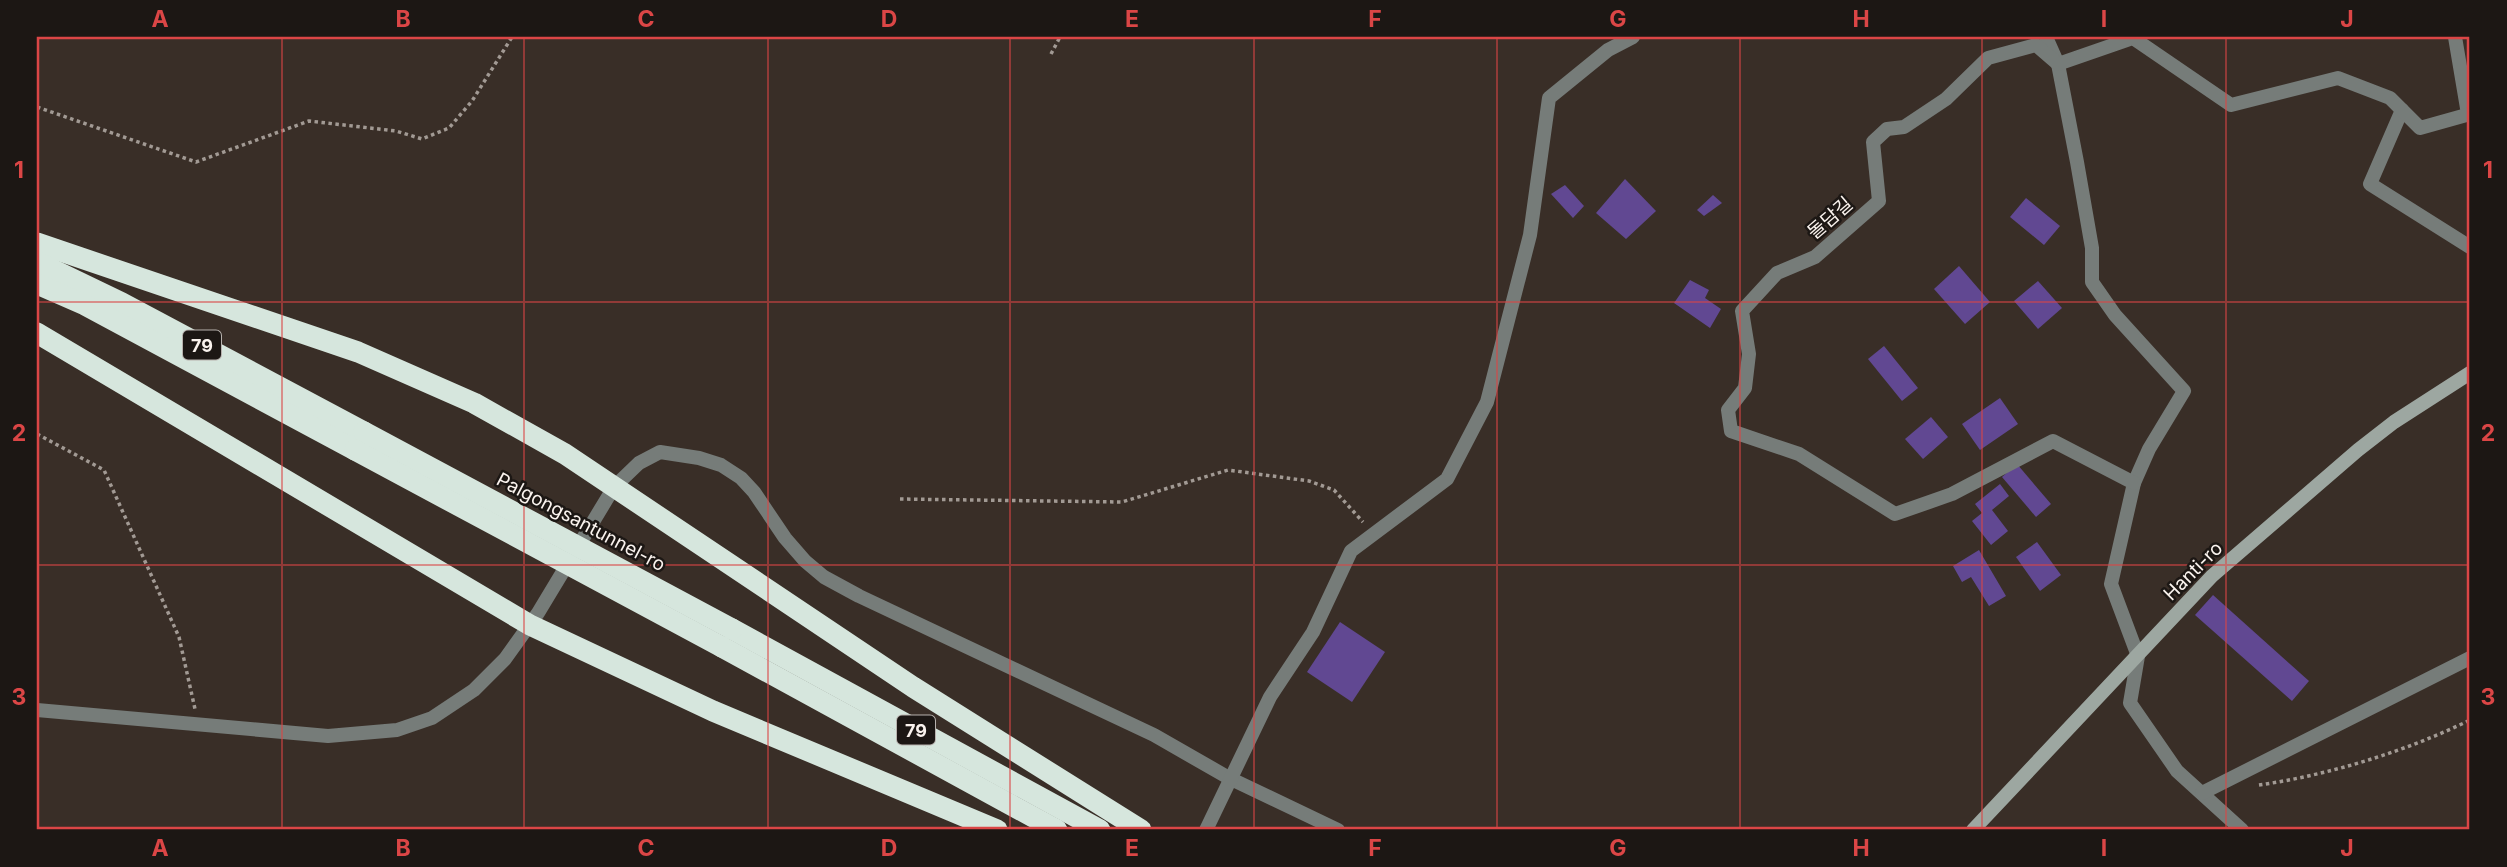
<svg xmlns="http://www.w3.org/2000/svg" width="2507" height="867" viewBox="0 0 2507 867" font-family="Inter,'Noto Sans KR',sans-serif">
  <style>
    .building { fill: #614892 }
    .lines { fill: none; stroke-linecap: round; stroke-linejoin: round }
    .path { stroke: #a29a94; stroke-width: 3.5; stroke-dasharray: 3.5 3.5; stroke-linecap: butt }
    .street { stroke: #767c79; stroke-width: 14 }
    .secondary { stroke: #9da7a1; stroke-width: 14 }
    .highway { stroke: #d6e6dd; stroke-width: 21 }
    .highway-bridge { stroke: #d6e6dd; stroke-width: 21 }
    .grid { fill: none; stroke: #db4646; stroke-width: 2; stroke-opacity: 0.55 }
    .labels { text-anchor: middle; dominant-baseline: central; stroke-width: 5; stroke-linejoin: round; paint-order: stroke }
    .shield { fill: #1c1714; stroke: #b7b1ad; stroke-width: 2 }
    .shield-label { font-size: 18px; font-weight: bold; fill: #faf3ee }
    .street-label { font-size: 19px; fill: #faf3ee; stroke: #1c1714 }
    .neatline { fill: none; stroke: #db4646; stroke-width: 2.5 }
    .grid-label { font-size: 23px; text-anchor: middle; font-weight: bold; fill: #db4646 }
  </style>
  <rect width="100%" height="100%" fill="#392e27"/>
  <g class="building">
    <path d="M1625,179L1656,211L1626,239L1596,213Z"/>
    <path d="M1565,185L1584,206L1573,218L1551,194Z"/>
    <path d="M1713,195L1722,203L1704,216L1697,210Z"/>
    <path d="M2026,198L2060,226L2044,245L2010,217Z"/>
    <path d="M1959,266L1990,302L1965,324L1934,289Z"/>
    <path d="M1690,280L1709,290L1705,298L1721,309L1710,328L1674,303Z"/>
    <path d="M2038,281L2062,308L2038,329L2014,301Z"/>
    <path d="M1884,346L1918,388L1902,401L1868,359Z"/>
    <path d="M2000,398L2018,424L1980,450L1962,424Z"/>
    <path d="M1931,417L1948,437L1923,459L1905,439Z"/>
    <path d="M2017,464L2051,504L2036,517L2002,477Z"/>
    <path d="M2000,484L2009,496L1992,510L2008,531L1991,545L1972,521L1982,513L1975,504Z"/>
    <path d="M2037,542L2061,575L2040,591L2016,557Z"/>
    <path d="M1979,550L2006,596L1989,606L1971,577L1962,582L1953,566Z"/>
    <path d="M2213,595L2309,681L2292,701L2195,615Z"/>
    <path d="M1340,622L1385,652L1352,702L1307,672Z"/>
  </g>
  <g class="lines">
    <g class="path">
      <path d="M1051,54L1060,37"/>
      <path d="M37,107L196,162L309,121L396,131L422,139L449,128L472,101L512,37"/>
      <path d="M37,434L104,470L179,637L195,709"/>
      <path d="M900,499L1122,502L1228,470L1309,481L1334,490L1363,522"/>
      <path d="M2259,785C2329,775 2407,751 2470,720"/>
      <path d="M232,828V830"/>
    </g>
    <g class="street">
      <path d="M2046,37L2058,64L2077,162L2092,248V282L2115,315L2184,391L2149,449L2134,483L2111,584L2138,656L2130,703L2177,771L2242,830"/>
      <path d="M2455,37L2468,114"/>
      <path d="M2402,110L2370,184L2470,247"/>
      <path d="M2134,483L2053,441L1952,494L1895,514L1799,454L1731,431L1728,410L1745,388L1749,354L1742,311L1777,273L1815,257L1879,201L1873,142L1887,129L1904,127L1946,99L1988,58L2036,45L2058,64L2133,38L2231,105L2338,78L2390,98L2420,128L2470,114"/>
      <path d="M37,710L328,736L397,730L432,718L474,690L505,659L538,613L614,487L639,463L660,452L699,458L721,465L741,478L754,492L785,538L805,561L824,577L859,596L1154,735L1229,778L1338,830"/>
      <path d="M2202,793L2470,658"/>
      <path d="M1206,830L1270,697L1313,632L1351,551L1447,479L1487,402L1530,235L1549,98L1608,50L1633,37"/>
    </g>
    <path class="secondary" d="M1973,830L2212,576L2358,450L2394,422L2470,373"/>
    <g class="highway">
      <path d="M37,243L358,352L474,403L565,454L913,687L1141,830"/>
      <path d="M37,262L122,303L364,432"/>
      <path d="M37,284L85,305L355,450"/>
      <path d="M37,333L530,625L713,711L997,830"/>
      <path d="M732,629L1100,830"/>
      <path d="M722,647L1057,830"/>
    </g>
    <g class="highway-bridge">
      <path d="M364,432L732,629"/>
      <path d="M355,450L722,647"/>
    </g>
  </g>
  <path class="grid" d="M282,37V830M524,37V830M768,37V830M1010,37V830M1254,37V830M1497,37V830M1740,37V830M1982,37V830M2226,37V830M37,302H2470M37,565H2470"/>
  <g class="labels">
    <g class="shield">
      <rect x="183" y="330.5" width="38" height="29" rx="5"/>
      <rect x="897" y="715.5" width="38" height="29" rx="5"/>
    </g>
    <g class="shield-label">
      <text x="202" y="345">79</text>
      <text x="916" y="730">79</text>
    </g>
    <g class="street-label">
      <text transform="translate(1830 218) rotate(-41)">돌담길</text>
      <text transform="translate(581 522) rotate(28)">Palgongsantunnel-ro</text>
      <text transform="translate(2193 571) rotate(-45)">Hanti-ro</text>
    </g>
  </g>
  <rect width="2507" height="867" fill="none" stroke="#1c1714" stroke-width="77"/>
  <rect x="38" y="38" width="2430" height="790" class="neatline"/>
  <g class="grid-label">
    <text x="160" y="27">A</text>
    <text x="403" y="27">B</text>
    <text x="646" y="27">C</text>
    <text x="889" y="27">D</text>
    <text x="1132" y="27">E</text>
    <text x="1375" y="27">F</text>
    <text x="1618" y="27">G</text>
    <text x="1861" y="27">H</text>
    <text x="2104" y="27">I</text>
    <text x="2347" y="27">J</text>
    <text x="19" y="178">1</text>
    <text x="2488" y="178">1</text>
    <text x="19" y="441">2</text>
    <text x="2488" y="441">2</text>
    <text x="19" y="705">3</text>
    <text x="2488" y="705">3</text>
    <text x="160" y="856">A</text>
    <text x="403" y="856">B</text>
    <text x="646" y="856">C</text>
    <text x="889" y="856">D</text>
    <text x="1132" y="856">E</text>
    <text x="1375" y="856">F</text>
    <text x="1618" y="856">G</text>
    <text x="1861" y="856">H</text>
    <text x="2104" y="856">I</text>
    <text x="2347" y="856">J</text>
  </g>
</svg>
